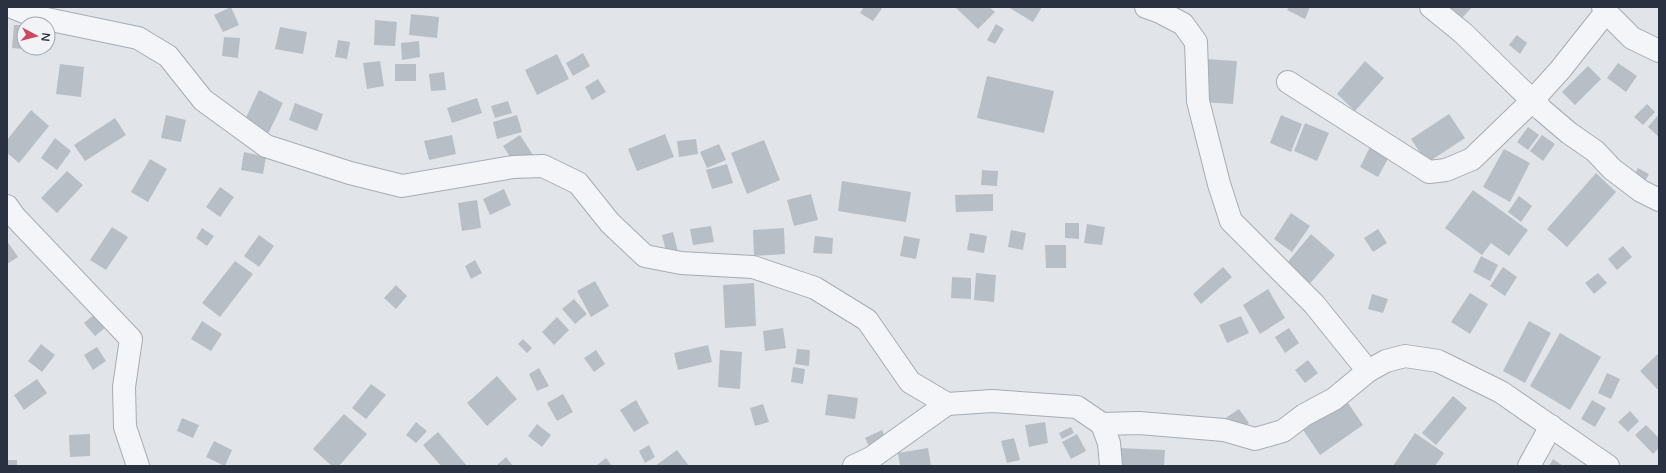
<svg xmlns="http://www.w3.org/2000/svg" width="1666" height="473" viewBox="0 0 1666 473" font-family="'Varela Round',sans-serif">
  <style>
    .building { fill: #b8bec6 }
    .lines { fill: none; stroke-linecap: round; stroke-linejoin: round }
    .minor-casing { stroke: #a6acb4; stroke-width: 24 }
    .minor { stroke: #f4f5f8; stroke-width: 22 }
  </style>
  <rect width="100%" height="100%" fill="#e1e5ea"/>
  <g class="building">
    <path d="M231,7L239,25L223,32L214,15Z"/>
    <path d="M864,7H883L873,21L860,13Z"/>
    <path d="M955,7H989L995,12L978,29Z"/>
    <path d="M1008,7H1042L1033,22Z"/>
    <path d="M1289,7H1310L1305,19L1287,10Z"/>
    <path d="M1449,7H1472L1462,18Z"/>
    <path d="M411,14L439,17L437,38L409,35Z"/>
    <path d="M375,20L397,22L395,46L374,45Z"/>
    <path d="M996,24L1004,29L995,44L987,40Z"/>
    <path d="M14,25H24V48H47V51L12,48Z"/>
    <path d="M280,27L307,32L303,54L275,49Z"/>
    <path d="M1517,35L1527,43L1520,54L1509,45Z"/>
    <path d="M224,37L240,38L238,58L222,56Z"/>
    <path d="M338,40L350,42L347,59L335,57Z"/>
    <path d="M419,41L420,57L402,60L401,43Z"/>
    <path d="M583,53L590,66L573,76L566,63Z"/>
    <path d="M557,54L569,79L537,95L525,70Z"/>
    <path d="M1205,59L1237,61L1233,104L1202,102Z"/>
    <path d="M380,61L384,86L367,89L363,63Z"/>
    <path d="M1365,61L1384,78L1355,111L1337,94Z"/>
    <path d="M1618,63L1637,76L1626,92L1607,78Z"/>
    <path d="M60,64L84,67L81,97L56,94Z"/>
    <rect x="395" y="64" width="21" height="17"/>
    <path d="M1588,66L1601,79L1575,105L1562,92Z"/>
    <path d="M444,72L446,90L431,91L429,74Z"/>
    <path d="M987,76L1054,91L1044,133L977,118Z"/>
    <path d="M598,79L606,92L592,100L585,87Z"/>
    <path d="M259,90L283,103L266,138L242,126Z"/>
    <path d="M477,98L482,113L452,123L447,108Z"/>
    <path d="M508,101L512,113L495,118L491,106Z"/>
    <path d="M295,103L323,114L317,131L289,120Z"/>
    <path d="M1647,104L1655,112L1643,125L1634,117Z"/>
    <path d="M31,110L49,126L19,163L7,153V140Z"/>
    <path d="M1449,114L1465,138L1427,163L1411,139Z"/>
    <path d="M1659,114V137L1648,127Z"/>
    <path d="M166,115L186,120L181,142L161,138Z"/>
    <path d="M517,115L522,132L497,139L493,122Z"/>
    <path d="M1281,115L1302,124L1291,152L1270,143Z"/>
    <path d="M115,118L126,135L85,161L74,145Z"/>
    <path d="M1305,123L1329,133L1317,161L1294,151Z"/>
    <path d="M1528,127L1539,135L1528,150L1517,142Z"/>
    <path d="M665,134L674,157L637,171L628,149Z"/>
    <path d="M452,135L456,154L429,160L424,141Z"/>
    <path d="M520,135L533,155L516,166L503,146Z"/>
    <path d="M1542,135L1555,144L1543,161L1530,151Z"/>
    <path d="M55,138L71,151L57,170L41,158Z"/>
    <path d="M696,139L698,154L679,157L677,141Z"/>
    <path d="M764,140L780,180L747,194L731,153Z"/>
    <path d="M719,144L726,160L707,168L700,152Z"/>
    <path d="M1371,145L1390,155L1378,177L1360,167Z"/>
    <path d="M1504,149L1530,163L1510,202L1483,187Z"/>
    <path d="M244,152L266,157L263,174L241,170Z"/>
    <path d="M150,159L167,169L148,202L131,192Z"/>
    <path d="M727,164L733,183L712,189L706,170Z"/>
    <path d="M1638,168L1649,174L1643,185L1632,179Z"/>
    <path d="M982,170L998,171L997,186L981,185Z"/>
    <path d="M67,171L83,185L57,213L41,198Z"/>
    <path d="M1596,173L1616,192L1567,247L1547,229Z"/>
    <path d="M842,181L911,192L906,222L838,211Z"/>
    <path d="M220,187L234,197L220,217L206,207Z"/>
    <path d="M504,189L511,205L490,215L483,199Z"/>
    <path d="M1473,190L1528,230L1509,256L1491,243L1482,255L1445,228Z"/>
    <path d="M811,194L818,220L794,226L787,200Z"/>
    <path d="M993,194V211L956,212L955,195Z"/>
    <path d="M1519,196L1532,206L1521,222L1508,212Z"/>
    <path d="M477,200L481,228L462,231L458,203Z"/>
    <path d="M1291,213L1310,226L1292,252L1274,239Z"/>
    <path d="M1065,223H1079V239L1065,238Z"/>
    <path d="M1087,224L1105,227L1102,245L1084,243Z"/>
    <path d="M711,226L714,242L693,245L690,229Z"/>
    <path d="M112,227L128,237L106,270L90,260Z"/>
    <path d="M202,228L214,236L207,246L196,238Z"/>
    <path d="M784,228L785,254L754,256L753,230Z"/>
    <path d="M1378,229L1387,243L1373,252L1364,238Z"/>
    <path d="M1011,230L1026,233L1023,250L1008,247Z"/>
    <path d="M673,232L678,252L667,255L662,235Z"/>
    <path d="M970,233L987,236L984,253L967,250Z"/>
    <path d="M1311,234L1335,255L1305,289L1282,269Z"/>
    <path d="M259,235L274,246L259,267L244,256Z"/>
    <path d="M815,236L833,238L832,254L813,253Z"/>
    <path d="M904,236L920,239L916,259L900,256Z"/>
    <path d="M7,241L18,257L7,264Z"/>
    <path d="M1045,245H1066V268H1046Z"/>
    <path d="M1623,246L1632,257L1617,270L1608,259Z"/>
    <path d="M1481,256L1498,265L1490,281L1473,272Z"/>
    <path d="M475,260L482,273L471,279L465,266Z"/>
    <path d="M235,261L253,274L220,317L202,303Z"/>
    <path d="M1223,267L1232,277L1201,304L1193,294Z"/>
    <path d="M1503,267L1517,277L1505,296L1490,286Z"/>
    <path d="M976,273L996,275L994,302L974,300Z"/>
    <path d="M1598,273L1607,283L1594,294L1585,283Z"/>
    <path d="M952,277L971,278V299L951,298Z"/>
    <path d="M595,281L609,306L591,317L577,291Z"/>
    <path d="M754,283L756,326L725,328L723,285Z"/>
    <path d="M396,285L407,296L396,309L384,298Z"/>
    <path d="M1268,289L1285,318L1260,334L1243,305Z"/>
    <path d="M1470,293L1488,304L1470,334L1451,322Z"/>
    <path d="M1372,294L1388,299L1383,313L1368,309Z"/>
    <path d="M574,299L587,314L575,324L562,309Z"/>
    <path d="M95,314L106,327L95,336L84,323Z"/>
    <path d="M1241,316L1249,333L1227,343L1219,325Z"/>
    <path d="M557,317L569,330L554,345L542,332Z"/>
    <path d="M202,321L222,334L211,351L191,339Z"/>
    <path d="M1529,321L1551,333L1525,383L1503,371Z"/>
    <path d="M783,328L786,348L765,351L763,331Z"/>
    <path d="M1289,328L1299,343L1285,353L1275,337Z"/>
    <path d="M1560,333L1601,357L1570,410L1530,386Z"/>
    <path d="M523,339L532,348L527,353L518,344Z"/>
    <path d="M41,344L55,355L42,372L28,361Z"/>
    <path d="M708,345L712,362L678,370L674,353Z"/>
    <path d="M97,347L106,361L93,370L84,355Z"/>
    <path d="M797,349L810,350L809,366L795,364Z"/>
    <path d="M596,350L605,364L594,372L584,358Z"/>
    <path d="M720,350L742,352L740,389L718,387Z"/>
    <path d="M1659,353V391L1640,371Z"/>
    <path d="M1308,360L1318,373L1305,383L1295,370Z"/>
    <path d="M793,367L805,369L803,384L791,382Z"/>
    <path d="M539,368L549,386L537,391L529,374Z"/>
    <path d="M1607,373L1620,379L1611,399L1598,393Z"/>
    <path d="M497,376L517,399L487,426L467,403Z"/>
    <path d="M37,379L47,393L24,410L14,395Z"/>
    <path d="M371,384L386,395L366,419L352,408Z"/>
    <path d="M563,394L573,412L557,421L547,403Z"/>
    <path d="M828,394L858,398L855,419L825,415Z"/>
    <path d="M1453,396L1467,408L1436,445L1422,433Z"/>
    <path d="M636,400L649,423L634,432L620,410Z"/>
    <path d="M1346,400L1363,425L1320,455L1303,430Z"/>
    <path d="M1592,400L1606,408L1595,427L1581,419Z"/>
    <path d="M763,404L769,422L755,426L750,408Z"/>
    <path d="M1239,409L1249,423L1234,433L1224,419Z"/>
    <path d="M1630,411L1639,421L1628,432L1618,422Z"/>
    <path d="M344,414L367,434L339,466H332L313,449Z"/>
    <path d="M182,418L199,425L193,438L177,431Z"/>
    <path d="M416,422L427,431L416,443L406,435Z"/>
    <path d="M1045,422L1048,443L1029,447L1025,425Z"/>
    <path d="M537,424L551,435L542,447L528,436Z"/>
    <path d="M1646,425L1659,438V448L1653,454L1635,435Z"/>
    <path d="M1071,427L1074,433L1062,439L1059,433Z"/>
    <path d="M882,430L888,444L872,452L865,438Z"/>
    <path d="M438,432L467,466H441L423,445Z"/>
    <path d="M1415,433L1444,453L1435,466H1393Z"/>
    <path d="M90,434V456L70,457L69,435Z"/>
    <path d="M1077,434L1086,451L1071,459L1062,442Z"/>
    <path d="M1014,438L1020,460L1007,463L1001,441Z"/>
    <path d="M214,441L232,450L225,466L206,457Z"/>
    <path d="M649,445L655,457L645,463L639,451Z"/>
    <path d="M928,448L931,466H900L898,453Z"/>
    <path d="M1119,448L1165,450L1164,466H1118Z"/>
    <path d="M677,450L689,466H655Z"/>
    <path d="M506,457L513,466H496Z"/>
    <path d="M606,458L612,466H596Z"/>
    <path d="M1553,459L1563,466H1549Z"/>
    <rect x="7" y="460" width="10" height="6"/>
  </g>
  <g class="lines">
    <g class="minor-casing">
      <g id="minor">
        <path d="M12,7L37,17L138,38L168,56L203,100L266,146L350,173L402,186L513,167L543,166L578,183L610,223L645,256L681,263L753,267L815,288L867,320L910,382L947,404"/>
        <path d="M1146,7L1160,12L1183,24L1196,42L1198,101L1219,184L1231,221L1314,304L1368,371"/>
        <path d="M1431,7L1463,33L1542,110L1569,133L1595,151L1612,169L1641,191L1659,200"/>
        <path d="M1603,7L1606,12L1632,38L1659,51"/>
        <path d="M1288,82L1429,172L1446,170L1472,159L1532,101L1560,70L1606,12"/>
        <path d="M7,206L14,216L131,339L124,387L125,427L138,466"/>
        <path d="M1102,424L1109,443L1111,466"/>
        <path d="M854,466L871,458L947,404L992,401L1077,407L1102,424L1139,423L1224,430L1255,439L1283,431L1304,415L1334,399L1368,371L1386,361L1405,356L1438,361L1501,392L1608,466"/>
        <path d="M1529,466L1551,426"/>
      </g>
    </g>
    <use href="#minor" class="minor"/>
  </g>
  <rect width="1666" height="473" fill="none" stroke="#2a3241" stroke-width="16"/>
  <g transform="translate(36 36) rotate(97)"><circle r="19" fill="#f1f3f7" stroke="#a1a6ae"/>
  <path d="M0-3L7 15L0 10L-7 15Z" fill="#cd485e"/>
  <text y="-6" font-size="11" font-weight="bold" text-anchor="middle" fill="#2a3241">N</text>
  </g>
</svg>
